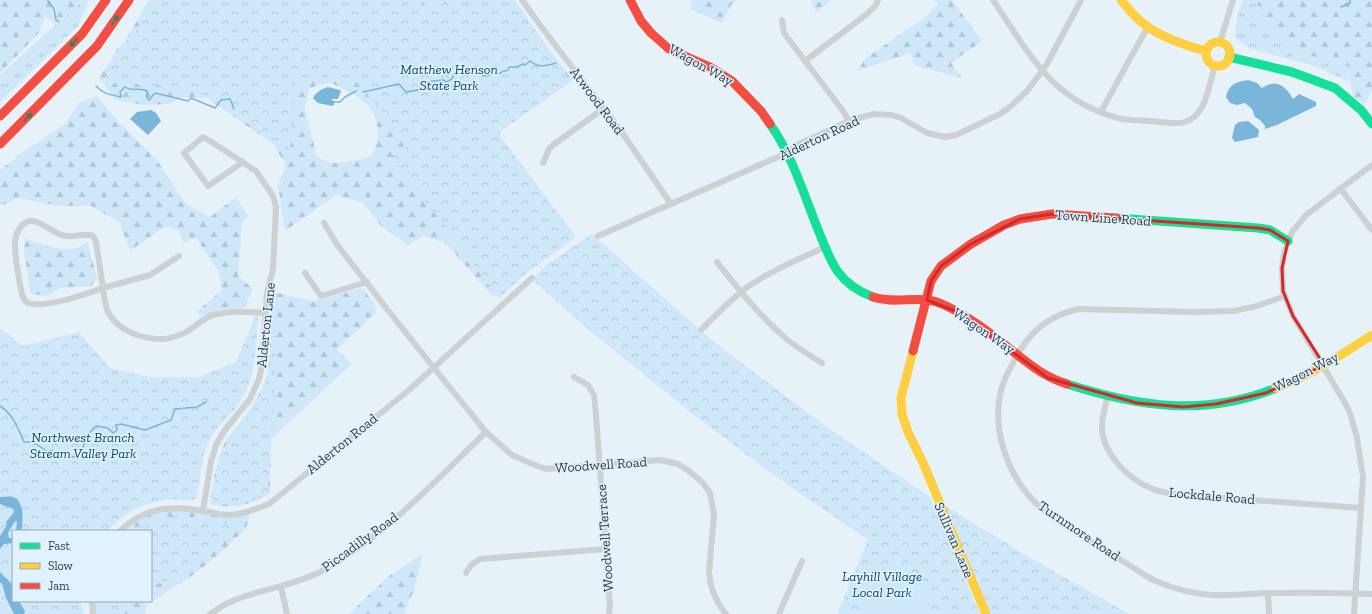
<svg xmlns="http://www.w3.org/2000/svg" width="1372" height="614" viewBox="0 0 1372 614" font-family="'Zilla Slab',serif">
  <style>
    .grass { fill: url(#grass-tufts) }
    .forest { fill: url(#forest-firs); fill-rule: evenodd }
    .park { fill: url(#park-crowns) }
    .pitch { fill: #cfe8f9 }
    .water { fill: #7ab6da }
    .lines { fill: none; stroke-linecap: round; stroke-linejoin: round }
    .stream { stroke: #7ab6da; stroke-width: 1.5 }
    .street { stroke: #ced1d2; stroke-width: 6 }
    .fast { stroke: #16e098; stroke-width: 9 }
    .slow { stroke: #ffcf43; stroke-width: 9 }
    .jam { stroke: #f24e42; stroke-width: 9 }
    .oneway { fill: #268567 }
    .marked { fill: none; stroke: #d62828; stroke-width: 3; stroke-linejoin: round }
    .labels { text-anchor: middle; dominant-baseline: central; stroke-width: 3; stroke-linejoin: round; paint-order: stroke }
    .street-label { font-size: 14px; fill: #333a3f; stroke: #e0f2ff }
    .park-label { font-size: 14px; font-style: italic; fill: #084a6b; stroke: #e0f2ff }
  </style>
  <defs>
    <pattern id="grass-tufts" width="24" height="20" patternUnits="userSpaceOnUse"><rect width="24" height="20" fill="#cfe8f9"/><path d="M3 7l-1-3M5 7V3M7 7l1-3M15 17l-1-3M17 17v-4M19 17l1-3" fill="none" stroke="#b2c8d6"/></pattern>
    <pattern id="forest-firs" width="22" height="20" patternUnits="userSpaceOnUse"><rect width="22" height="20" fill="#cfe8f9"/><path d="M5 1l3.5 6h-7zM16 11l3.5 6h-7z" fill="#b2c8d6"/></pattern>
    <pattern id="park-crowns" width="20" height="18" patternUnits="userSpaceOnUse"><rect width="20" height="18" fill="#cfe8f9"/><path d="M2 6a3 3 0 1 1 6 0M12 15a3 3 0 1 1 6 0" fill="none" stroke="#b2c8d6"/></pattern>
  </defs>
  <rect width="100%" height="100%" fill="#e7f1f8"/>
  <g class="grass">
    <path d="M83,0H89L77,27L0,102V75Z"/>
    <path d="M1243,0H1254L1261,9L1267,29L1296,53L1347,63L1350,82L1314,66L1248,48L1235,37C1235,24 1238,12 1243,0Z"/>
  </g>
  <g class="forest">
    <path d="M0,0H83L55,24L45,17L38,34L0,73Z"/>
    <path d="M149,0H515L516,6L571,78L500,127V140L526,269L493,297L446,243L423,236L408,245L381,226L363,203L336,195L285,231L278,186L286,165L273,144L207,98L183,97L168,104L144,105L115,100L99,77L123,44ZM331,83C356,95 378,103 378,135C378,142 374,150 372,156L359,160L331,163L317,157L305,109L309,89L318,85Z"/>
    <path d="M692,0H738L732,4L722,23L690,9Z"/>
    <path d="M811,0H831L816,13Z"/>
    <path d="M936,0H952L982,41L951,63L962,78L914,65L911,53L857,71L867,57L927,16L938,3Z"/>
    <path d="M1254,0H1372V90L1364,105L1353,96L1347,63L1296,53L1267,29L1261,9Z"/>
    <path d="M97,96L119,122L157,160L186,204L210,217L236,197L248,216L242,223L238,276L253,289L244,308L222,309L200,316L196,312L222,290L219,272L196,238L184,243L178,230L165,227L130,251L119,222L91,206H58L19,198L0,206V170L23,152L66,123L79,103Z"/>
    <path d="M25,238C43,245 73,257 87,241L97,278L91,286L61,288L47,296L31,294L24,252Z"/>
    <path d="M362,288L374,303L376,313L337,349L352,364L271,439L270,493C251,506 232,509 210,504C213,482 216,461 226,440C245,415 263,398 269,365L273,292L314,301Z"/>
    <path d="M171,507L215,513L251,511L246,528L225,549L197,572L147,605L145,614H93L92,601H151V531H120L133,520Z"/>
    <path d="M423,554L414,590L404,614H349L389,576Z"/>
  </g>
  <g class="park">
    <path d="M153,0H404L411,9L416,5L476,2L483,0H515L547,47L546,48L572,81L498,133L576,237L525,274L499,298L392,157L410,144L353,78L296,77L290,151L191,88L104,82L105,77L115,51L135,33Z"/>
    <path d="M592,234L707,336L732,356L834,432L930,497L980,614H837L868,540L775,476L694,415L589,330L532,279L546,265Z"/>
    <path d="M256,315H258C256,345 257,376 240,402C230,416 215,427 208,443C200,461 202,480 196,498C190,502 182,499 175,499C149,500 124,511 108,531H13V601H81L83,614H0V328L23,346L79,332L110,368L150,377H199L236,362Z"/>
    <path d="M277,331L268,491C253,503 236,506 218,504L212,497L217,471L226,444L231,435L243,424L252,411L264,388L270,365L272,342Z"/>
    <path d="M939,502L1027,556L1129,614H987Z"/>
    <path d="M176,516L205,522L240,523L170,579L151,586V531H135L153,521Z"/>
    <path d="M100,601H132L120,614H101Z"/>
  </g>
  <path class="pitch" d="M901,570L916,580L930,600L929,605L918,614H867L864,588L877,572Z"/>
  <g class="water">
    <path d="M1248,80L1257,83L1262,88C1276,78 1286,86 1293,99L1299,94L1316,102V106L1277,125L1265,129V126L1260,120L1255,117L1252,109L1245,103L1237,105L1230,103L1226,97C1229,84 1236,82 1248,80Z"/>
    <path d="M328,87L340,90L341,91L338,99H330L334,102V105L332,106L318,103L313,98C316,92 322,89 328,87Z"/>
    <path d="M151,110L156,113L161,121L148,135L130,119L137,112Z"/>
    <path d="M1248,121L1259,130L1258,137L1235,142L1232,138L1235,125L1239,122Z"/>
    <path d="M0,497C4,497 9,496 13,497C25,502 23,521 21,531H16L17,522L15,521L8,533L9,538L13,539V543L4,544L0,549V536L7,525L6,522L14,512L13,509L0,504Z"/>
    <path d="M0,572L13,585V601H19L25,611L24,614H14L6,598L2,583H0Z"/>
  </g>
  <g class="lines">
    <g class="stream">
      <path d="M48,0V1L54,9L56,20L59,22"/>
      <path d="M1341,7L1350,3V0"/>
      <path d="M470,71L479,70L482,75L485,76L490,75L491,73L494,74L501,73L503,71H505L508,70L509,67H517L523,64L525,65L530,61C538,68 546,66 556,63"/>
      <path d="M96,86C103,94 111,95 121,97L120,92L125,87C132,92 140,87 147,91V97L149,100L155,93L188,101L191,98L215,108L221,100L230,99L234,109"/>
      <path d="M363,92L399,84L406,92C416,91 426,89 431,81C436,81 440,80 444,80L446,82L452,79L454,74"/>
      <path d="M330,99L334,102H340L345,97L356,91"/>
      <path d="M0,406C13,414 18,428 24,442H33L48,452L51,450L57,455L61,454L66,458C87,456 80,445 90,432C92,430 95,428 97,426L108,428L113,433L117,430L116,425L121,424L145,430L171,420L175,409L197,407L206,402"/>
      <path d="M20,530L36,531"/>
    </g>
    <g class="street">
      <path d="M522,0L540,25L623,134L671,204"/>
      <path d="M993,0C1029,53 1051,100 1118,118C1128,121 1141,120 1151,121C1161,122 1176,125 1185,122C1207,115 1209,84 1215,65"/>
      <path d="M782,20L784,33L843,111L849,121"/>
      <path d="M1220,42L1233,0"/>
      <path d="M805,61L867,14L876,5L878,0"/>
      <path d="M1101,112L1133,53L1148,27"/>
      <path d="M543,163L549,149L553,145L603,109"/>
      <path d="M1340,188L1372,230"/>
      <path d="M28,221C40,219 51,232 62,235C73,239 82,232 93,236L96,242L103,288C86,294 45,309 28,303C27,302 24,301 24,299C20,293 14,249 15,241C16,233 20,225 28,221Z"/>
      <path d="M324,223L338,246L387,309L434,368L486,432L512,455L532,464L546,469L660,460L678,464L689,471L703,483L710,493L714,514L709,572C710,588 716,602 726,614"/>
      <path d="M598,236L778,157L799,144L849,121L873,114L892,115L901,118L927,133L945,137L956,135L1000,114L1011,106L1027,91L1047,64L1081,0"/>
      <path d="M179,256L150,275L103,288C104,296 105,305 108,312C118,331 142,339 161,339C168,339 175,337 182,334C193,330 202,318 213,315C231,310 248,312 265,313"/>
      <path d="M717,262C737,287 757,313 781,334C793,346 808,354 822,363"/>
      <path d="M305,273L321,296L367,282"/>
      <path d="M1285,296L1257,306L1234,311L1194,312L1078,309C1045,317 1027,334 1012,365C1009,370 1006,376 1004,381C988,425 1007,478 1041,508C1060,524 1083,537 1104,550C1116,557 1128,564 1140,572C1145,575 1150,579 1156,581C1174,589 1194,594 1214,595C1235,596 1255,593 1275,593C1307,592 1340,593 1372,594"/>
      <path d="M701,330C716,315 730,300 746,288C770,271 799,259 825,247"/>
      <path d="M574,377L588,385L594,395L596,416L610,606L609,614"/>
      <path d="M1107,397C1106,406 1102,416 1102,425C1101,453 1129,480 1153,489C1159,492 1166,492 1172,494L1361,508"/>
      <path d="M203,510L211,462L216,445L224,431L250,399L259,379L262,366L267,293L273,269L276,207L273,196L256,171L210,141L203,137L184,153L208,186L243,162"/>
      <path d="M120,531C144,507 172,505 203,511C212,512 221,515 230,515C244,514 256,509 269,504L409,390L532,278"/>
      <path d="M466,573L471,565L480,559L606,549"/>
      <path d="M281,587L287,614"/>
      <path d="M1268,593L1269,614"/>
      <path d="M92,601L93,614"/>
      <path d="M210,614C216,610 222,606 228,603C257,589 291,587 320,572C383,538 435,481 486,432"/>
      <path d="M779,614L802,561"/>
      <path d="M1354,614L1363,477L1357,438L1350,413L1344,401L1293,316L1283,291L1282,268L1284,253L1292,232L1306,215L1372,165"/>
    </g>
    <g class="fast">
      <path d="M1229,57L1292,72L1335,88L1361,110L1372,124"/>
      <path d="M770,124C792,155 803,192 817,227C823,242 829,259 838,272C847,284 859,292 873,297"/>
      <path d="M1116,218L1258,228L1270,230L1288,241"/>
      <path d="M1067,384C1139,407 1204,417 1276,388"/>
    </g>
    <g class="slow">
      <path d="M1121,0C1129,10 1137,20 1148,27C1164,38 1187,46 1206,51"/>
      <circle cx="1218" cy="54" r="12"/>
      <path d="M913,351L901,398L902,414L908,432L924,465L986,614"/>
      <path d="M1276,388C1311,375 1341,355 1372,335"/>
    </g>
    <g class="jam">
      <path d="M630,0L641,21L651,33L669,49L710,67L732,81L761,111L770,124"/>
      <path d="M0,116L82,34L106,0"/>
      <path d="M0,144L97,46L129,0"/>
      <path d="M873,297C896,305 920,294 942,304C967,315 989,332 1010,349C1029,364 1044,377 1067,384"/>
      <path d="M913,351L931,281L941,266L971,244L1004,225L1020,219L1052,214L1116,218"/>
    </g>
  </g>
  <defs><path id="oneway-solid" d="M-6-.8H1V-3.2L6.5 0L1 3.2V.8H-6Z"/></defs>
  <g class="oneway">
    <use href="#oneway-solid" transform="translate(115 20) rotate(-55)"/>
    <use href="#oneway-solid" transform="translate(74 42) rotate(134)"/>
    <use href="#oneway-solid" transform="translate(28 117) rotate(-45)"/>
  </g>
  <path class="marked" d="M1052,214L1258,228L1270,230L1288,241L1282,268L1283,291L1293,316L1324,365L1266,393L1216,404L1183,407L1137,403L1048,378L958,312L927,300L931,281L941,266L971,244L1020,219Z"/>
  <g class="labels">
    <g class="street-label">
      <text transform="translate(701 65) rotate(29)">Wagon Way</text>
      <text transform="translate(597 101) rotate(53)">Atwood Road</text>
      <text transform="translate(819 138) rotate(-25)">Alderton Road</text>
      <text transform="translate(1103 218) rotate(4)">Town Line Road</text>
      <text transform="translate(266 325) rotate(-84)">Alderton Lane</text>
      <text transform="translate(984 331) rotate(34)">Wagon Way</text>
      <text transform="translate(1306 372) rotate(-27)">Wagon Way</text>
      <text transform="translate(342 444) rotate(-39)">Alderton Road</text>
      <text transform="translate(601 465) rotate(-4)">Woodwell Road</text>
      <text transform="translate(1212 496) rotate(5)">Lockdale Road</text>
      <text transform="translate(1079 531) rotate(34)">Turnmore Road</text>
      <text transform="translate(605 538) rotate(-94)">Woodwell Terrace</text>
      <text transform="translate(954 540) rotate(67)">Sullivan Lane</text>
      <text transform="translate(360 542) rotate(-36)">Piccadilly Road</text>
    </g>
    <g class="park-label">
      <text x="449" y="69">Matthew Henson<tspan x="449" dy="16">State Park</tspan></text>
      <text x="83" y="437">Northwest Branch<tspan x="83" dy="16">Stream Valley Park</tspan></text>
      <text x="882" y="576">Layhill Village<tspan x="882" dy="16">Local Park</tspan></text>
    </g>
  </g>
  <rect x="12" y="530" width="140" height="72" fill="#e0f2ff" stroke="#9ba8b2"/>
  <rect x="20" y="543" width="20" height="6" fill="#16e098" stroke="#9ba8b2"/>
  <text x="48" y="550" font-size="12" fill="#333a3f">Fast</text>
  <rect x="20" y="563" width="20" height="6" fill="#ffcf43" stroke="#9ba8b2"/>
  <text x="48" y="570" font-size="12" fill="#333a3f">Slow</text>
  <rect x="20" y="583" width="20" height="6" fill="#f24e42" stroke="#9ba8b2"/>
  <text x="48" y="590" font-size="12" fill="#333a3f">Jam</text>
</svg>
